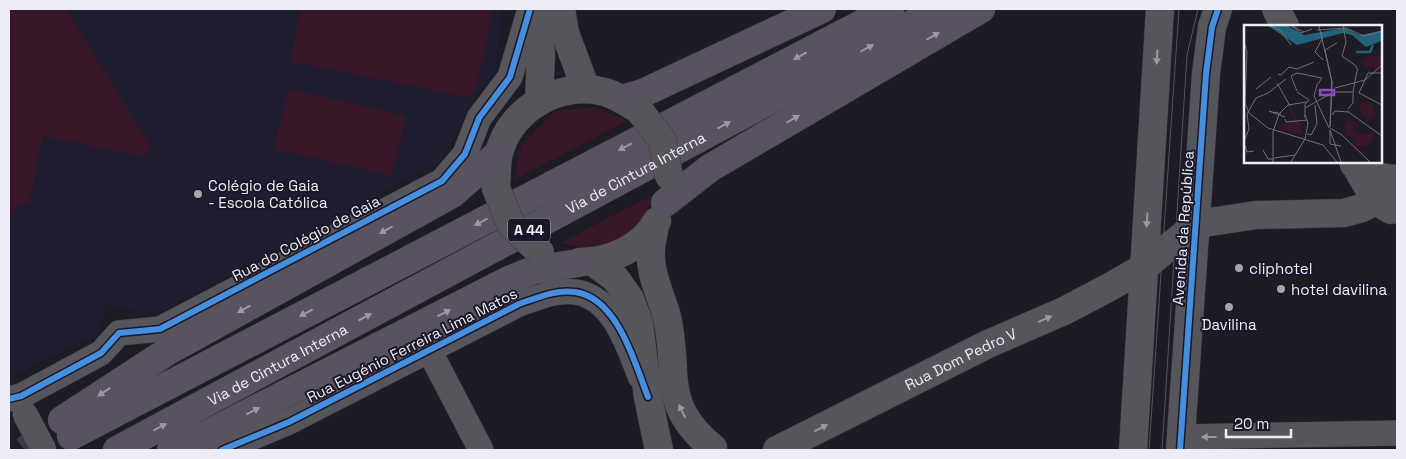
<svg xmlns="http://www.w3.org/2000/svg" width="1406" height="459" viewBox="0 0 1406 459" font-family="'Space Grotesk',sans-serif">
  <style>
    .built { fill: #1f1d30 }
    .green { fill: #381828 }
    .lines { fill: none; stroke-linecap: round; stroke-linejoin: round }
    .motorway-tunnel { stroke: #3c3b44; stroke-width: 28; stroke-dasharray: 28 14; stroke-linecap: butt }
    .minor-casing { stroke: #393940; stroke-width: 26 }
    .secondary-casing { stroke: #393940; stroke-width: 29 }
    .motorway-casing { stroke: #393940; stroke-width: 29 }
    .minor { stroke: #55555b; stroke-width: 25 }
    .secondary { stroke: #55555b; stroke-width: 28 }
    .motorway { stroke: #595260; stroke-width: 28 }
    .tram { stroke: #54545b; stroke-width: 1 }
    .minor-bridge-casing { stroke: #393940; stroke-width: 26; stroke-linecap: butt }
    .secondary-bridge-casing { stroke: #393940; stroke-width: 29; stroke-linecap: butt }
    .minor-bridge { stroke: #55555b; stroke-width: 25 }
    .secondary-bridge { stroke: #55555b; stroke-width: 28 }
    .cycleway-casing { stroke: #1a1828; stroke-width: 9 }
    .cycleway { stroke: #468fdf; stroke-width: 6 }
    .oneway { fill: #9c98a4 }
    .oneway2 { fill: #9999a2 }
    .poi-dot { fill: #a4a4ae; stroke: #1a1828; stroke-width: 2 }
    .labels { text-anchor: middle; dominant-baseline: central; stroke-width: 4; stroke-linejoin: round; paint-order: stroke }
    .shield { fill: #1a1828; stroke: #aeadba; stroke-width: 1 }
    .shield-label { font-size: 14px; font-weight: bold; fill: #ededf8 }
    .street-label { font-size: 15px; fill: #ededf8; stroke: #1a1828 }
    .poi-label { font-size: 15px; fill: #ededf8; stroke: #1a1828; text-anchor: start }
    .inset-river { fill: none; stroke: #22637b; stroke-width: 2.5 }
    .inset-road { fill: none; stroke: #707079; stroke-width: 1 }
    .view { fill: #8c49c8; fill-opacity: 0.15; stroke: #8c49c8; stroke-width: 2.5 }
    .inset-edge { fill: none; stroke: #ededf8; stroke-width: 2.5 }
  </style>
  <rect width="100%" height="100%" fill="#1d1c24"/>
  <path class="built" d="M12,9H503L495,70L468,108L452,142L438,163L155,315L107,304L97,334L9,379V214L21,204L9,10Z"/>
  <g class="green">
    <path d="M11,9H68L67,10L150,146L146,157L43,136L29,204H21L9,214V10Z"/>
    <path d="M301,9H493L476,89L469,98L290,61Z"/>
    <path d="M288,89L406,116L392,176L274,149Z"/>
    <path d="M594,107L627,121L514,180L521,146L556,111Z"/>
    <path d="M653,195L642,221L625,237L591,249L560,243Z"/>
  </g>
  <g class="lines">
    <path class="motorway-tunnel" d="M25,450L62,420"/>
    <g class="minor-casing">
      <g id="minor">
        <path d="M429,350L481,450"/>
        <path d="M9,399L21,396L101,353L119,333L160,329L442,181L465,154L479,118L510,77L530,9"/>
        <path d="M1181,437L1397,433"/>
        <path d="M222,450L289,422L519,304C537,298 556,289 575,292C613,297 628,345 640,376"/>
      </g>
    </g>
    <g class="secondary-casing">
      <g id="secondary">
        <path d="M536,9L541,54L539,101"/>
        <path d="M561,9L565,33L586,89"/>
        <path d="M1276,9L1285,26"/>
        <path d="M1353,161L1376,201L1391,210"/>
        <path d="M1354,164C1369,175 1379,178 1397,179"/>
        <path d="M496,188C497,177 496,164 499,153C510,109 560,80 605,92C618,96 628,103 639,110"/>
        <path d="M655,224C654,233 651,242 651,250C649,273 661,295 667,317C680,375 659,403 713,448"/>
        <path d="M1197,224L1256,215L1344,213L1362,208L1376,201H1397"/>
        <path d="M580,262C609,262 643,248 657,221"/>
        <path d="M593,262L615,278L630,299L639,323L648,397L659,450"/>
        <path id="s1" d="M777,450L988,344L1064,311L1106,289L1143,268L1197,224"/>
        <path d="M1133,450L1160,9"/>
        <path d="M1180,450L1206,74L1212,27L1218,9"/>
      </g>
    </g>
    <g class="motorway-casing">
      <g id="motorway">
        <path d="M622,99L643,93L822,9"/>
        <path d="M665,203L710,168L981,9"/>
        <path d="M62,420L168,351L452,194L498,154"/>
        <path d="M71,436L890,9"/>
        <path id="s2" d="M117,450L940,9"/>
        <path d="M171,450L209,433L509,280L534,270L578,263"/>
      </g>
    </g>
    <use href="#minor" class="minor"/>
    <use href="#secondary" class="secondary"/>
    <use href="#motorway" class="motorway"/>
    <g class="tram">
      <path d="M1149,450L1179,9"/>
      <path d="M1162,450L1187,55L1198,9"/>
    </g>
    <g class="minor-bridge-casing">
      <path id="minor-bridge" d="M25,414L44,450"/>
    </g>
    <g class="secondary-bridge-casing">
      <g id="secondary-bridge">
        <path d="M639,110L662,140L669,176"/>
        <path d="M496,188L511,225L540,252"/>
      </g>
    </g>
    <use href="#minor-bridge" class="minor-bridge"/>
    <use href="#secondary-bridge" class="secondary-bridge"/>
    <g class="cycleway-casing">
      <g id="cycleway">
        <path d="M9,399L21,396L101,353L119,333L160,329L442,181L465,154L479,118L510,77L530,9"/>
        <path d="M222,450L289,422L519,304C537,298 556,289 575,292C618,298 635,364 648,397"/>
        <path d="M1180,450L1206,74L1212,27L1218,9"/>
      </g>
    </g>
    <use href="#cycleway" class="cycleway"/>
  </g>
  <defs><path id="oneway-solid" d="M-6-.8H1V-3.2L6.5 0L1 3.2V.8H-6Z" transform="scale(1.25)"/></defs>
  <g class="oneway">
    <use href="#oneway-solid" transform="translate(933 36) rotate(-30)"/>
    <use href="#oneway-solid" transform="translate(867 48) rotate(-28)"/>
    <use href="#oneway-solid" transform="translate(800 56) rotate(152)"/>
    <use href="#oneway-solid" transform="translate(793 119) rotate(-30)"/>
    <use href="#oneway-solid" transform="translate(724 125) rotate(-28)"/>
    <use href="#oneway-solid" transform="translate(625 147) rotate(152)"/>
    <use href="#oneway-solid" transform="translate(481 222) rotate(152)"/>
    <use href="#oneway-solid" transform="translate(386 230) rotate(151)"/>
    <use href="#oneway-solid" transform="translate(244 309) rotate(151)"/>
    <use href="#oneway-solid" transform="translate(306 313) rotate(152)"/>
    <use href="#oneway-solid" transform="translate(444 313) rotate(-27)"/>
    <use href="#oneway-solid" transform="translate(365 317) rotate(-28)"/>
    <use href="#oneway-solid" transform="translate(104 392) rotate(147)"/>
    <use href="#oneway-solid" transform="translate(253 411) rotate(-27)"/>
    <use href="#oneway-solid" transform="translate(160 427) rotate(-28)"/>
  </g>
  <g class="oneway2">
    <use href="#oneway-solid" transform="translate(1157 57) rotate(93)"/>
    <use href="#oneway-solid" transform="translate(1147 220) rotate(94)"/>
    <use href="#oneway-solid" transform="translate(1045 319) rotate(-24)"/>
    <use href="#oneway-solid" transform="translate(682 411) rotate(-116)"/>
    <use href="#oneway-solid" transform="translate(821 428) rotate(-27)"/>
    <use href="#oneway-solid" transform="translate(1209 437) rotate(180)"/>
  </g>
  <g class="poi-dot">
    <circle cx="198" cy="194" r="5"/>
    <circle cx="1239" cy="268" r="5"/>
    <circle cx="1281" cy="289" r="5"/>
    <circle cx="1229" cy="307" r="5"/>
  </g>
  <g class="labels">
    <rect class="shield" x="508" y="218.5" width="42" height="23" rx="4"/>
    <g class="shield-label">
      <text x="529" y="230">A 44</text>
    </g>
    <g class="street-label">
      <text stroke="none"><textPath href="#s2" startOffset="588">Via de Cintura Interna</textPath></text>
      <text transform="translate(1183 228) rotate(-86)">Avenida da República</text>
      <text transform="translate(306 238) rotate(-28)">Rua do Colégio de Gaia</text>
      <text transform="translate(412 345) rotate(-27)">Rua Eugénio Ferreira Lima Matos</text>
      <text stroke="none"><textPath href="#s1" startOffset="205">Rua Dom Pedro V</textPath></text>
      <text stroke="none"><textPath href="#s2" startOffset="182">Via de Cintura Interna</textPath></text>
    </g>
    <g class="poi-label">
      <text x="208" y="185">Colégio de Gaia<tspan x="208" dy="17">- Escola Católica</tspan></text>
      <text x="1249" y="268">cliphotel</text>
      <text x="1291" y="289">hotel davilina</text>
      <text x="1229" y="324" text-anchor="middle">Davilina</text>
    </g>
  </g>
  <g transform="translate(1244 25)">
    <rect width="138" height="138" fill="#1d1c24"/>
    <path d="M137,27V40L129,45L130,38L128,42L124,41L127,46L125,47L119,40L121,37L117,38L125,30L135,32ZM115,76L130,80L129,89L131,86L132,87L126,97L118,90ZM47,80L54,98L59,101L56,102L58,110L32,103L50,94L46,86ZM102,95L112,98L115,103L109,100L115,110L129,108V116L120,121H110L112,114L101,110Z" fill="#381828"/>
    <path d="M23,0H42L60,10L101,3L115,10L137,6V16L122,22L108,10L99,8L53,20Z" fill="#22637b"/>
    <path class="inset-river" d="M112,27H126L129,20"/>
    <path class="inset-road" d="M23,0L36,5L47,20M46,0L57,8L68,4M46,0L60,7M75,1L88,57L86,102M99,1L102,17L98,31L112,41L114,46M73,5L102,3L120,11L138,6M77,7L78,14L71,27L79,35M0,17L3,27L1,78L5,88L24,103L79,120L93,137M53,44L70,37M34,49L37,50L45,42L53,44M33,58L46,81M73,60L70,71L85,103M91,63L121,55L138,40M12,64L27,52M53,66L47,51L53,48L78,53L73,60M53,67L65,75L61,79V93M90,67H110M109,67L113,46M115,68L124,48H138M115,68L138,80M61,83L88,68M104,84L109,78V68M103,86L138,111M3,89L12,73L24,68L42,54M37,89L32,87L31,88L25,86L41,92M88,90L91,86L104,87M41,94L42,97L63,95M86,101L88,57L81,25L93,18M86,103L98,110L126,137M86,105L97,137M86,105V119L97,121M63,109L67,110L73,99L71,80M0,116L5,104L3,89M0,118L3,127L10,126M19,125L24,134H30M30,133L51,130M29,137V107L35,89L44,80L62,77M47,137L61,114L64,98L61,90"/>
    <path class="view" d="M76,65H90V70H76Z"/>
    <rect width="138" height="138" class="inset-edge"/>
  </g>
  <rect width="1406" height="459" fill="none" stroke="#ededf8" stroke-width="20"/>
  <path d="M1226 429v8h65v-8" fill="none" stroke="#ededf8" stroke-width="2.5"/>
  <text x="1234" y="429" font-size="15" fill="#ededf8" stroke="#1a1828" stroke-width="4" paint-order="stroke">20 m</text>
</svg>
